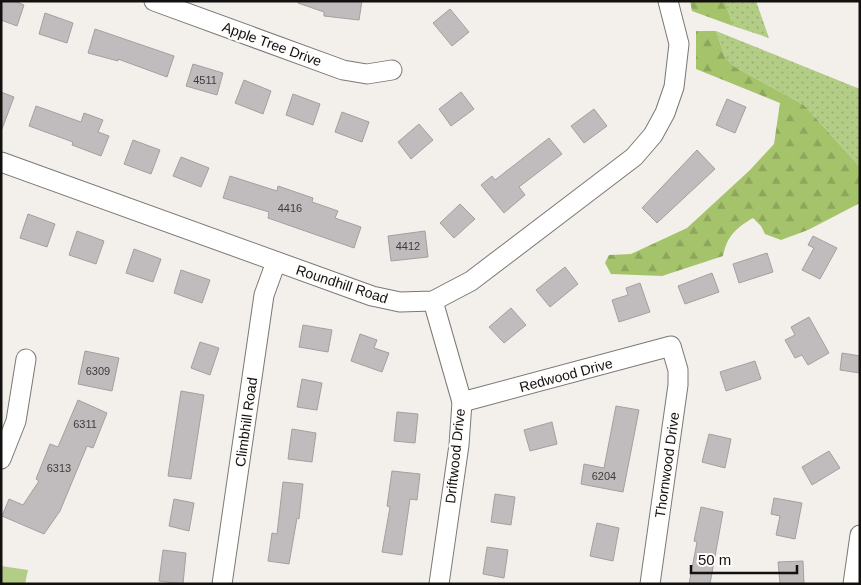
<svg xmlns="http://www.w3.org/2000/svg" width="861" height="585" viewBox="0 0 861 585" font-family="Helvetica,sans-serif">
  <style>
    .grass { fill: url(#grass-dots) }
    .forest { fill: url(#forest-firs) }
    .green { fill: #b3cd86 }
    .building { fill: #c0bbbc; stroke: #a49fa1 }
    .lines { fill: none; stroke-linecap: round; stroke-linejoin: round }
    .minor-casing { stroke: #7b7875; stroke-width: 21 }
    .minor { stroke: #fff; stroke-width: 19 }
    .labels { text-anchor: middle; dominant-baseline: central; stroke-width: 4.5; stroke-linejoin: round; paint-order: stroke }
    .number-label { font-size: 11px; fill: #3e3c3a }
    .street-label { font-size: 14px; fill: #12110f; stroke: #fffdfb }
  </style>
  <defs>
    <pattern id="grass-dots" width="8" height="8" patternUnits="userSpaceOnUse" patternTransform="scale(1.25)"><rect width="8" height="8" fill="#b3cd86"/><path d="M2 2h.1M6 6h.1" fill="none" stroke="#99af72" stroke-width="1.8" stroke-linecap="round"/></pattern>
    <pattern id="forest-firs" width="22" height="20" patternUnits="userSpaceOnUse" patternTransform="scale(1.25)"><rect width="22" height="20" fill="#a5c36b"/><path d="M5 1l3.5 6h-7zM16 11l3.5 6h-7z" fill="#8da65c"/></pattern>
  </defs>
  <rect width="100%" height="100%" fill="#f3f0ec"/>
  <g class="grass">
    <path d="M725,1H756L769,38L733,26Z"/>
    <path d="M716,31L860,89V167L804,105L735,67L725,57Z"/>
  </g>
  <g class="forest">
    <path d="M690,1H725L733,26L692,11Z"/>
    <path d="M696,31H716L725,57L735,67L804,105L860,167V203L808,230L781,240L765,234L761,226L753,218C736,228 727,236 723,256L662,276L611,274L605,263L609,255L631,254L687,228L750,170L774,144L780,103L696,69Z"/>
  </g>
  <path class="green" d="M1,566L28,570L25,584H1Z"/>
  <g class="building">
    <path d="M1,1H14L24,5L17,26L1,20Z"/>
    <path d="M298,1H362L359,20L324,16V12L298,3Z"/>
    <path d="M450,9L469,32L452,46L433,23Z"/>
    <path d="M45,13L73,23L67,43L39,34Z"/>
    <path d="M95,29L174,56L167,77L118,59V61L88,53Z"/>
    <path d="M193,64L223,73L217,95L186,86Z"/>
    <path d="M244,80L271,91L263,114L235,103Z"/>
    <path d="M1,92L14,97L2,129H1Z"/>
    <path d="M461,92L474,109L451,126L439,109Z"/>
    <path d="M293,94L320,104L313,125L286,115Z"/>
    <path d="M727,99L746,107L735,133L716,125Z"/>
    <path d="M36,106L81,122L84,113L103,120L98,132L109,136L101,156L72,145L73,142L29,126Z"/>
    <path d="M594,109L607,126L584,143L571,126Z"/>
    <path d="M342,112L369,122L362,142L335,132Z"/>
    <path d="M419,124L433,140L411,159L398,142Z"/>
    <path d="M549,138L562,154L519,187L525,195L504,213L481,185L492,176L495,180Z"/>
    <path d="M133,140L160,150L151,174L124,164Z"/>
    <path d="M697,150L715,169L657,223L642,208Z"/>
    <path d="M181,157L209,168L201,187L173,176Z"/>
    <path d="M230,176L277,191L278,186L313,198L312,202L338,211L335,218L361,227L354,248L268,218L269,212L223,198Z"/>
    <path d="M460,204L475,219L454,238L440,223Z"/>
    <path d="M28,214L55,224L47,247L20,238Z"/>
    <path d="M77,231L104,241L96,264L69,255Z"/>
    <path d="M425,231L428,257L391,261L388,236Z"/>
    <path d="M813,236L837,248L820,279L802,270L814,248L808,245Z"/>
    <path d="M134,249L161,259L153,282L126,273Z"/>
    <path d="M767,253L773,272L739,283L733,264Z"/>
    <path d="M565,267L578,284L550,307L536,290Z"/>
    <path d="M181,270L210,280L202,303L174,293Z"/>
    <path d="M712,273L719,292L685,304L678,286Z"/>
    <path d="M640,283L650,312L619,322L612,300L628,295L626,288Z"/>
    <path d="M511,308L526,325L504,343L489,327Z"/>
    <path d="M809,317L829,353L808,365L802,355L795,358L785,340L795,335L791,327Z"/>
    <path d="M303,325L332,330L328,352L299,347Z"/>
    <path d="M360,334L377,340L374,348L389,353L382,372L351,361Z"/>
    <path d="M200,342L219,348L210,375L191,368Z"/>
    <path d="M85,351L119,358L112,391L78,384Z"/>
    <path d="M842,353L860,356V373L840,370Z"/>
    <path d="M755,361L761,379L726,391L720,372Z"/>
    <path d="M302,379L322,383L317,410L297,407Z"/>
    <path d="M181,391L204,395L191,479L168,476Z"/>
    <path d="M78,400L107,413L93,448L87,446L60,511L44,534L2,516L9,499L23,505L39,481L36,479L50,444L58,447Z"/>
    <path d="M616,406L639,410L623,492L581,484L584,464L604,468Z"/>
    <path d="M397,412L418,414L415,443L394,441Z"/>
    <path d="M552,422L557,444L530,451L524,430Z"/>
    <path d="M292,429L316,433L312,462L288,459Z"/>
    <path d="M709,434L731,439L725,468L702,462Z"/>
    <path d="M829,451L840,468L812,485L802,467Z"/>
    <path d="M392,471L420,474L417,500L410,499L402,555L382,552L390,507L387,506Z"/>
    <path d="M283,482L303,484L299,519L297,518L289,564L268,561L272,533L277,534Z"/>
    <path d="M495,494L515,497L511,525L491,522Z"/>
    <path d="M774,498L802,503L795,539L776,535L780,516L771,514Z"/>
    <path d="M174,499L194,503L189,531L169,526Z"/>
    <path d="M701,507L723,512L710,584H689L697,542L694,541Z"/>
    <path d="M597,523L619,528L613,561L590,556Z"/>
    <path d="M487,547L508,550L504,578L483,574Z"/>
    <path d="M163,550L186,553L183,584L159,581Z"/>
    <path d="M803,561L804,584H780L778,562Z"/>
  </g>
  <g class="lines">
    <g class="minor-casing">
      <g id="minor">
        <path d="M154,1L343,70L367,74L392,70"/>
        <path d="M1,162L372,296L400,302L433,301L471,281L634,157L653,135L665,113L674,87L679,44L668,1"/>
        <path d="M433,301L462,402L459,445L439,584"/>
        <path d="M462,402L671,346L678,370V385L650,584"/>
        <path d="M1,459L16,421L26,359"/>
        <path d="M222,584L264,295L276,262"/>
        <path d="M853,584L860,535"/>
      </g>
    </g>
    <use href="#minor" class="minor"/>
  </g>
  <g class="labels">
    <g class="number-label">
      <text x="205" y="80">4511</text>
      <text x="290" y="208">4416</text>
      <text x="408" y="246">4412</text>
      <text x="98" y="371">6309</text>
      <text x="85" y="424">6311</text>
      <text x="59" y="468">6313</text>
      <text x="604" y="476">6204</text>
    </g>
    <g class="street-label">
      <text transform="translate(272 44) rotate(20)">Apple Tree Drive</text>
      <text transform="translate(342 284) rotate(18)">Roundhill Road</text>
      <text transform="translate(566 375) rotate(-15)">Redwood Drive</text>
      <text transform="translate(246 422) rotate(-82)">Climbhill Road</text>
      <text transform="translate(455 456) rotate(-84)">Driftwood Drive</text>
      <text transform="translate(667 465) rotate(-82)">Thornwood Drive</text>
    </g>
  </g>
  <rect width="861" height="585" fill="none" stroke="#12110f" stroke-width="5"/>
  <path d="M691 565v8h106v-8" fill="none" stroke="#12110f" stroke-width="2.5"/>
  <text x="698" y="565" font-size="15" fill="#12110f" stroke="#fffdfb" stroke-width="4" paint-order="stroke">50 m</text>
</svg>
